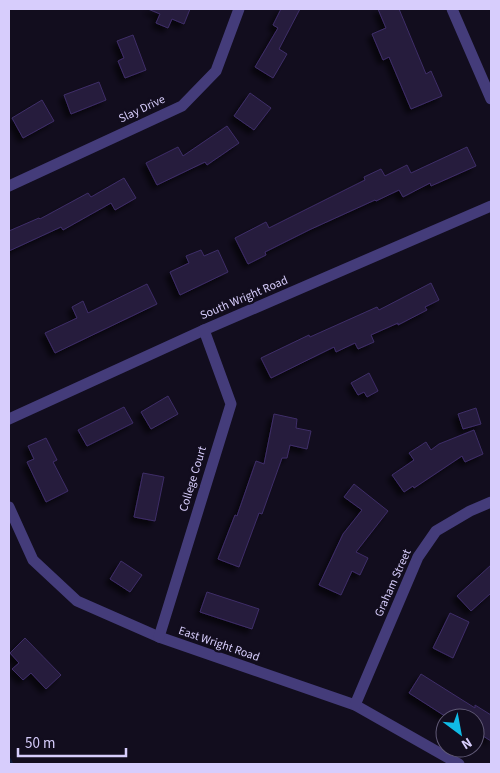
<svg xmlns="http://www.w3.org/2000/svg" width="500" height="773" viewBox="0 0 500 773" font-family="'Source Sans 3',sans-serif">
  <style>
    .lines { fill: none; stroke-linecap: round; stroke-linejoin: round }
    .stream { stroke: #0e1b3c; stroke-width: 4.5 }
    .building { fill: #251b3d; stroke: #3f2e68; filter: url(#shadow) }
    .street { stroke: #443c7a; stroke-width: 11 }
    .labels { text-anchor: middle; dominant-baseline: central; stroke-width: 5; stroke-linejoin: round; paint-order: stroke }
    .street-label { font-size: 12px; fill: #d7cdfc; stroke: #120d1e }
  </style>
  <defs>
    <filter id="shadow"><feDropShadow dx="-4.5" dy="4.5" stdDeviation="2.5" flood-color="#0009"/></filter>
  </defs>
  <rect width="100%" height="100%" fill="#120d1e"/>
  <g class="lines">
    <path class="stream" d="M9,760L11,764"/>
  </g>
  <g class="building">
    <path d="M148,9H190L184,24L172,19L168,28L156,23L160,14Z"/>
    <path d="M281,9H300L279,49L287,54L273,78L255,67L278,28L273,25Z"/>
    <path d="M378,9H399L426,74L431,71L442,96L411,109L389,57L383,60L372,34L386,28Z"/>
    <path d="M133,35L146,70L125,78L118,61L124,58L117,41Z"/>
    <path d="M99,82L106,100L71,114L64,95Z"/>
    <path d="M250,93L271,108L254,130L234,116Z"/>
    <path d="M42,100L54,121L23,138L12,118Z"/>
    <path d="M227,126L239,143L207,165L205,162L157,185L146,163L178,147L183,156Z"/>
    <path d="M467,147L476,166L431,186L430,183L403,197L399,190L376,201L375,200L309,230L265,252L266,255L248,264L235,238L266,222L269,228L365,180L364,177L381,169L385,176L407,165L411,173Z"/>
    <path d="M124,178L136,198L115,210L111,203L63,230L61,227L9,251V231L39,218L40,219L88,193L91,197Z"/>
    <path d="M201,250L204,256L218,250L228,272L180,295L170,272L189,263L186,256Z"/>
    <path d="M431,283L439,300L425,307L427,310L398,325V323L371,335L374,342L358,349L355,343L336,352L334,347L271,378L261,358L309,335L310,337L377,307L379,310Z"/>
    <path d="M147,284L157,304L55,353L45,333L77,318L72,307L83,301L88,313Z"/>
    <path d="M369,373L378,391L367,397L364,392L358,395L351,383Z"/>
    <path d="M168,396L178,414L151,429L141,412Z"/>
    <path d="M124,407L133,423L87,446L78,430Z"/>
    <path d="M476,408L481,424L463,429L458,414Z"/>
    <path d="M274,414L297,419L296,428L311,431L307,449L290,445L287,458H282L262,514L259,513L239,567L218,559L235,515L237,516L256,461L264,464Z"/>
    <path d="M474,430L483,454L465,462L462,456L414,488L413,486L404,492L392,475L414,460L409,453L426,442L431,450L439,444Z"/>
    <path d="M46,438L57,460L53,462L68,491L46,502L27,462L34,459L28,446Z"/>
    <path d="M143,473L164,477L155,521L134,517Z"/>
    <path d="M354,484L388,511L356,552L368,558L360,575L352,571L341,595L319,585L343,534L362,510L344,497Z"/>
    <path d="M121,561L142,575L130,592L110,579Z"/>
    <path d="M491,565V593L471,611L457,596Z"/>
    <path d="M207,592L259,609L252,629L200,612Z"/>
    <path d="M450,613L469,622L453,658L433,648Z"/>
    <path d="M25,638L61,675L46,689L31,673L23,680L12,669L19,663L10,653Z"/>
    <path d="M421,674L475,708V705L491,715V741L475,731V718H448L409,693Z"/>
  </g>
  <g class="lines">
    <g class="street">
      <path d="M452,9L491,99"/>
      <path d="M9,186L182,106L216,71L239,9"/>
      <path d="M9,419L204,330L491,206"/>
      <path d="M9,507L33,560L77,601L159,637L355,705L459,764"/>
      <path d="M159,637L231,404L204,330"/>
      <path d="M355,705L418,557L436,531L470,511L491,502"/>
    </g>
  </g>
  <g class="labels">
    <g class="street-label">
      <text transform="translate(142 109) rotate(-25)">Slay Drive</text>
      <text transform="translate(244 298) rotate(-23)">South Wright Road</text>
      <text transform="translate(193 479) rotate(-73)">College Court</text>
      <text transform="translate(393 583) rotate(-66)">Graham Street</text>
      <text transform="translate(219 644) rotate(19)">East Wright Road</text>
    </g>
  </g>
  <rect width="500" height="773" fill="none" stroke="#d7cdfc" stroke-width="20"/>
  <g transform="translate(460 733) rotate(148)"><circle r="24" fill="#120d1e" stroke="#615a77"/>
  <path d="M0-4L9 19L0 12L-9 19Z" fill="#10bbe5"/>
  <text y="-8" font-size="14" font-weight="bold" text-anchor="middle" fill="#d7cdfc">N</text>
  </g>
  <path d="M18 748v8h108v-8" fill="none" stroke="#d7cdfc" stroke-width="2.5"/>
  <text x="25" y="748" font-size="15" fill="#d7cdfc" stroke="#120d1e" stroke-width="4" paint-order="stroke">50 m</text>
</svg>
